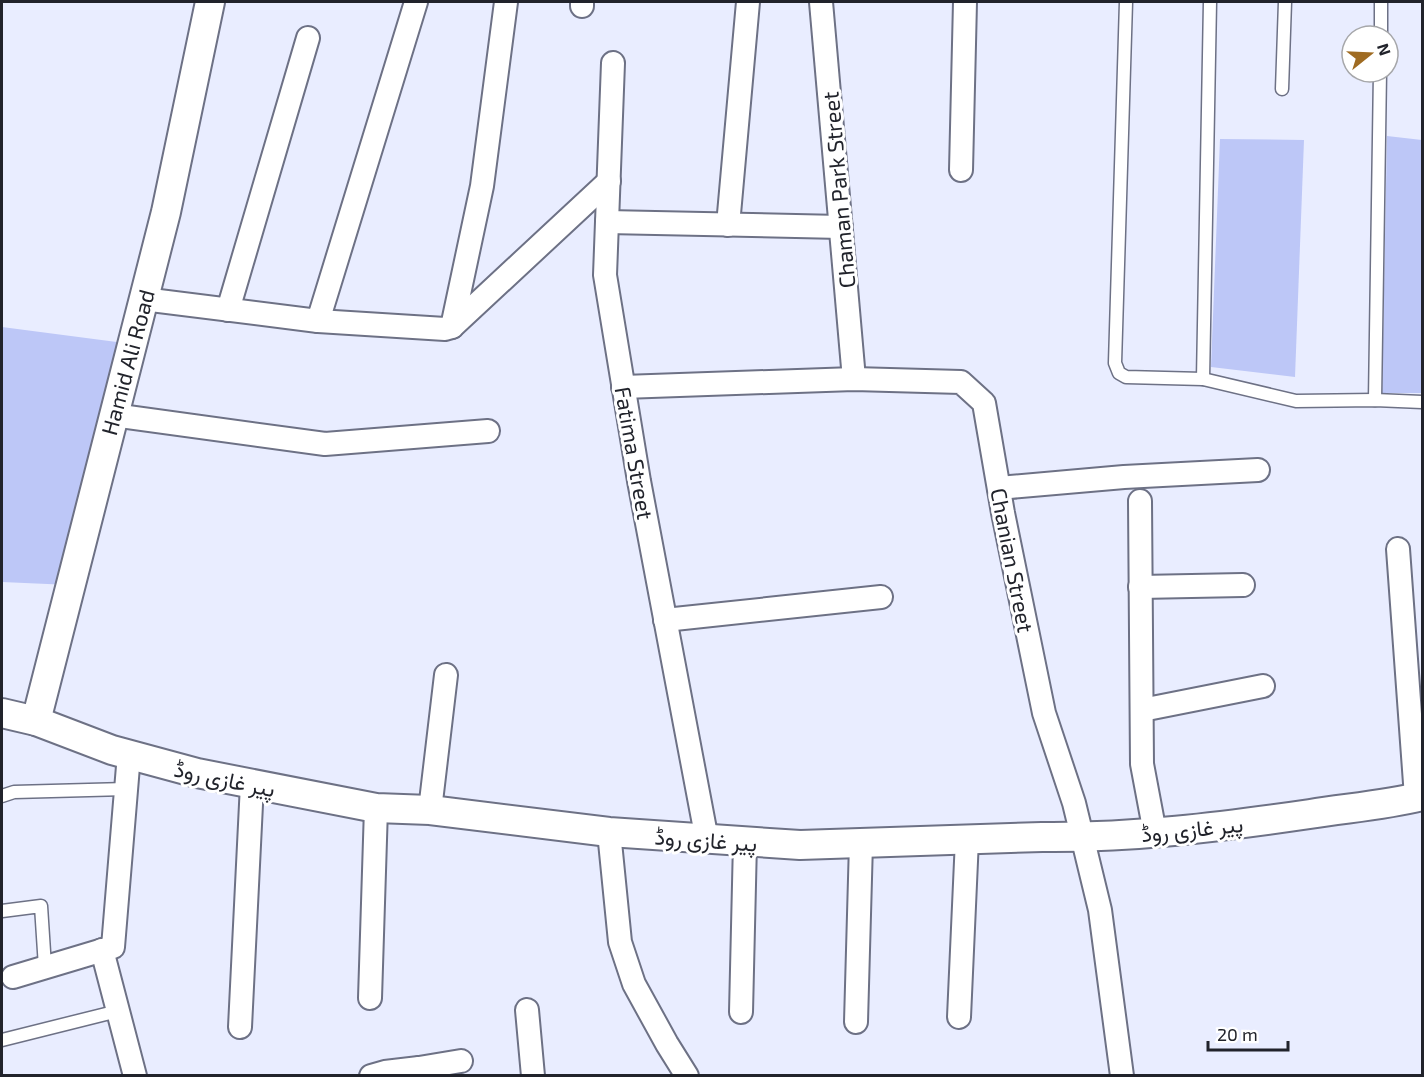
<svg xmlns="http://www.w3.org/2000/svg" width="1424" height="1077" viewBox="0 0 1424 1077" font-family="'Exo 2',Vazirmatn,sans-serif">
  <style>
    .green { fill: #bdc7f7 }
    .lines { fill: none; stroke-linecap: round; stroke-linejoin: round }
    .service-casing { stroke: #6d7185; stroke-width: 15 }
    .minor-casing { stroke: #6d7185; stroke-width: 26 }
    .tertiary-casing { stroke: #6d7185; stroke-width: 32 }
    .service { stroke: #fff; stroke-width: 12 }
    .minor { stroke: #fff; stroke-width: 22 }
    .tertiary { stroke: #fff; stroke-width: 28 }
    .labels { text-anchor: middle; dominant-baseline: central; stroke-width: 6; stroke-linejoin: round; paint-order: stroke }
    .street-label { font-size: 22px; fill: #21232b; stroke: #fff }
  </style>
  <rect width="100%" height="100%" fill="#e9edff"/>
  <g class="green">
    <path d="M1387,136L1422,140V393H1382Z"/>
    <path d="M1220,139L1304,140L1295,377L1211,367Z"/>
    <path d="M2,327L132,344L70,585L2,582Z"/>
  </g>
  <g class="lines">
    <g class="service-casing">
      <g id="service">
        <path d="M1126,2L1115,363L1119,373L1126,377L1203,379L1296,401L1375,400L1422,402"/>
        <path d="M1381,36V2"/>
        <path d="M1282,89L1285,2"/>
        <path d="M1203,379L1210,2"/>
        <path d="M1375,400L1380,72"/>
        <path d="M2,796L14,792L126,789"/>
        <path d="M2,911L41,906L45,967"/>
        <path d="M2,1040L118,1011"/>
      </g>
    </g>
    <g class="minor-casing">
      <g id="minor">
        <path d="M821,2L854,379"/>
        <path d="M582,6V2"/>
        <path d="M613,63L605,275L639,481L707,840"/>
        <path d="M961,170L965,2"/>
        <path d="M607,222L841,227"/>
        <path d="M728,225L748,2"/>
        <path d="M143,299L318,321L416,2"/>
        <path d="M228,310L308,38"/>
        <path d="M318,321L445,329L452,327L482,186L506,2"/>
        <path d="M452,327L609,181"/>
        <path d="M623,387L854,379L961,382L984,403L1003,513L1044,713L1074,803L1100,910L1122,1076"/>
        <path d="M113,415L325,444L488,431"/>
        <path d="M999,488L1124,477L1258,470"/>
        <path d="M1140,501L1142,764L1155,833"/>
        <path d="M1398,549L1416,797"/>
        <path d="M1140,587L1243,585"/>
        <path d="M665,620L881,597"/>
        <path d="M1142,710L1263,686"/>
        <path d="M430,810L446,675"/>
        <path d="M609,832L620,942L634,984L667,1044L687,1076"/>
        <path d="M102,950L135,1076"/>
        <path d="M13,977L113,947L129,754"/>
        <path d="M370,998L376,808"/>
        <path d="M527,1010L533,1076"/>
        <path d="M741,1012L745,842"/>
        <path d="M959,1017L967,839"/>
        <path d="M856,1022L861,843"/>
        <path d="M240,1027L252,784"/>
        <path d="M371,1076L385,1072L419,1068"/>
        <path d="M420,1076L419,1068L461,1061"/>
      </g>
    </g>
    <g class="tertiary-casing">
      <g id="tertiary">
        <path d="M2,713L36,721L112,750L197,773L376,808L430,810L609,832L800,845L1042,837C1132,838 1221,827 1310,814C1347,808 1386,805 1422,796"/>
        <path d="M36,721L166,212L210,2"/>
      </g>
    </g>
    <use href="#service" class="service"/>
    <use href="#minor" class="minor"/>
    <use href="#tertiary" class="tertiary"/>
  </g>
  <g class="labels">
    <g class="street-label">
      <text transform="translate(838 190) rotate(-95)">Chaman Park Street</text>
      <text transform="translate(127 362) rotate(-75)">Hamid Ali Road</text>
      <text transform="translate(635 453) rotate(80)">Fatima Street</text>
      <text transform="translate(1013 560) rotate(79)">Chanian Street</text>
      <text transform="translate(225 778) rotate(12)">پیر غازی روڈ</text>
      <text transform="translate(1192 828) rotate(-6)">پیر غازی روڈ</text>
      <text transform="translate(706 839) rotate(4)">پیر غازی روڈ</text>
    </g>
  </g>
  <rect width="1424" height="1077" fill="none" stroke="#21232b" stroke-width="6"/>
  <g transform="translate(1370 54) rotate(72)"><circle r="28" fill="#ffffff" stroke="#a6a7aa" stroke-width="1.5"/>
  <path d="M0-4.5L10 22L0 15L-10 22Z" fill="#9f6b22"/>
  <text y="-9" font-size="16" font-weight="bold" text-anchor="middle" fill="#21232b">N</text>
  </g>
  <path d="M1208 1041v9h80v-9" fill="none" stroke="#21232b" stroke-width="3"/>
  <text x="1217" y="1041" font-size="18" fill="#21232b" stroke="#ffffff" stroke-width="4.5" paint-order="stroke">20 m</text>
</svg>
